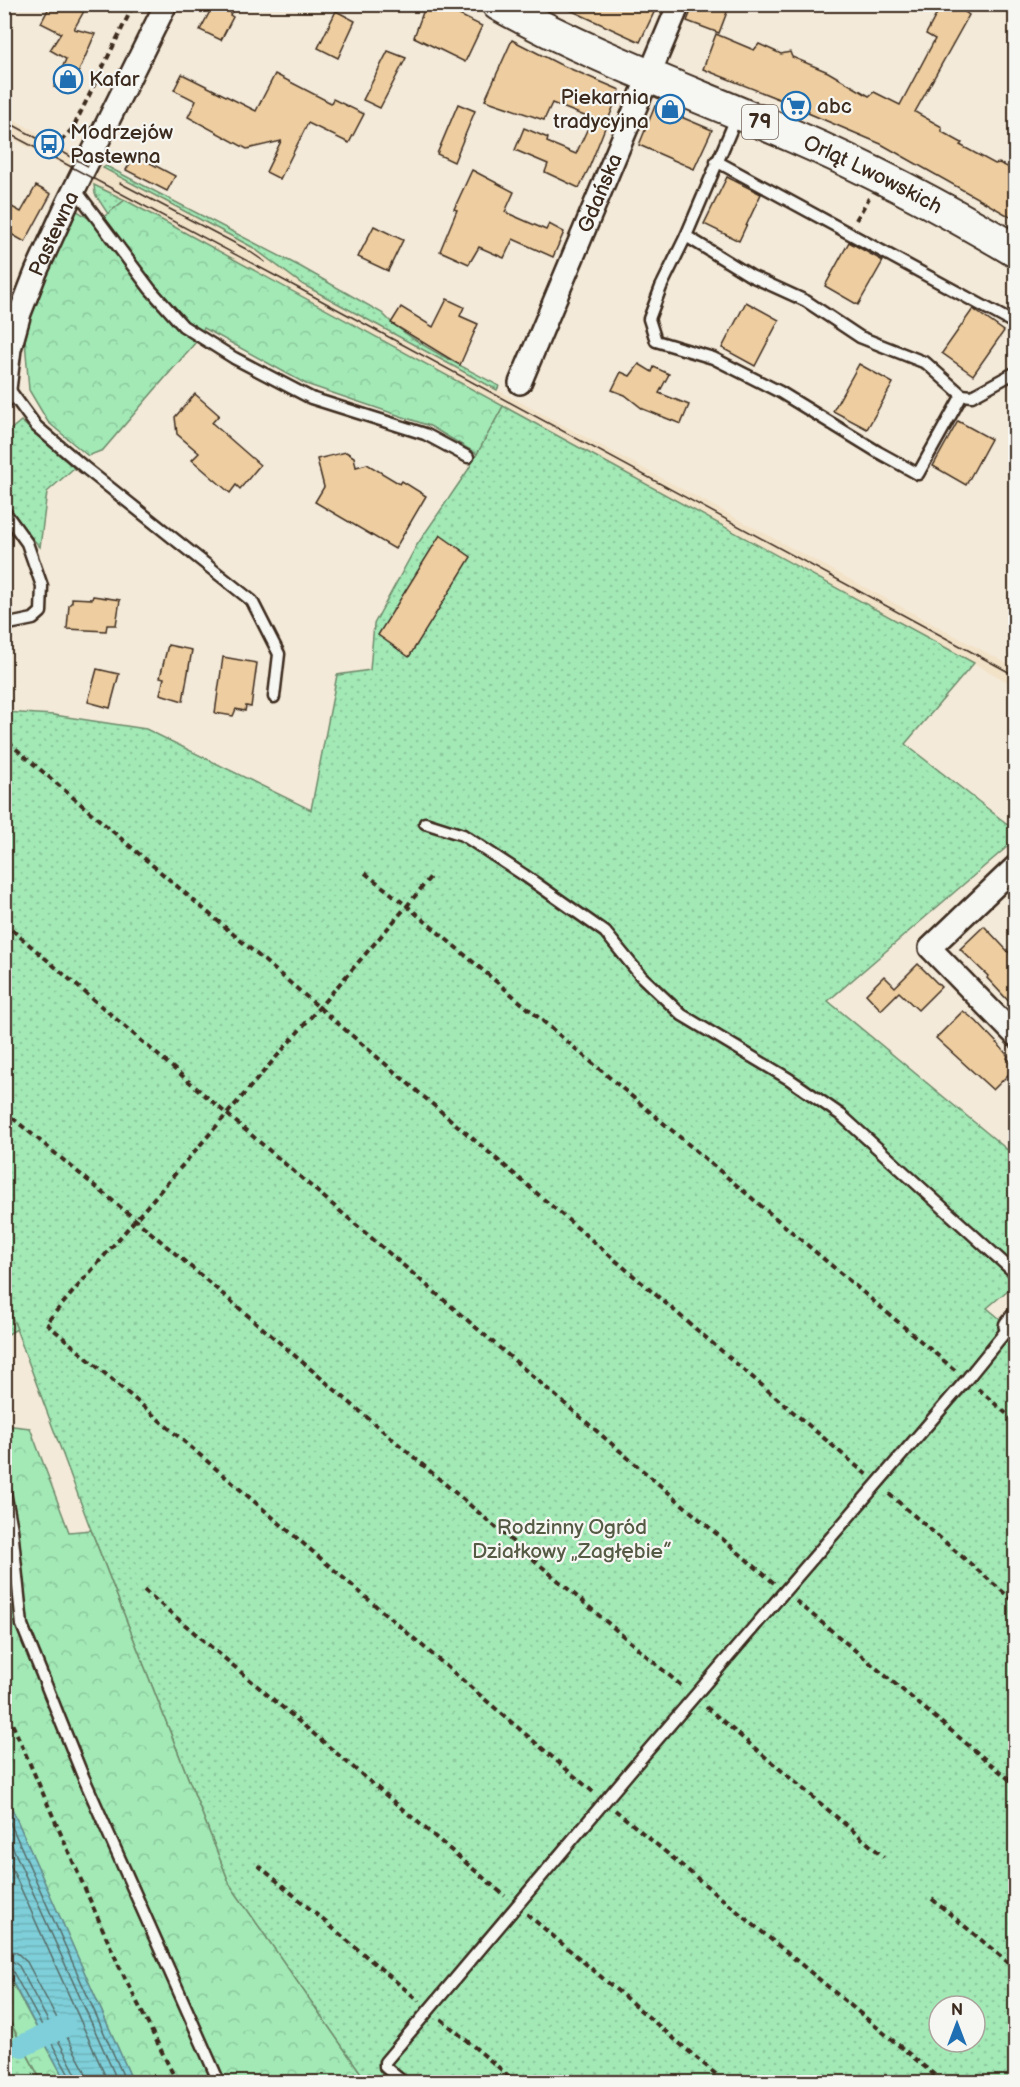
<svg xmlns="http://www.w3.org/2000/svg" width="1020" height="2087" viewBox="0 0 1020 2087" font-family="'Balsamiq Sans',sans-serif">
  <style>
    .built { fill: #f2e2c8 }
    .grass { fill: url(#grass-dots); stroke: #6e8a6a; stroke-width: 1.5; fill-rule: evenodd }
    .forest { fill: url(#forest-crowns); stroke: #6e8a6a; stroke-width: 1.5 }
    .water { fill: url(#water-rules); stroke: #638d8e; stroke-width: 1.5 }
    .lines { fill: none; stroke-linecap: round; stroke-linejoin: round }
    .shore { stroke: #566c69; stroke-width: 1.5 }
    .canal { stroke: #7ecfd9; stroke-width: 22 }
    .building { fill: #eecea0; stroke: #3b2a1e; stroke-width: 1.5 }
    .lane-casing { stroke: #3b2a1e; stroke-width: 15 }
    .street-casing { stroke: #3b2a1e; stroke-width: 26 }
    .primary-casing { stroke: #3b2a1e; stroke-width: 36 }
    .path { stroke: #3b2a1e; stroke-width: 4; stroke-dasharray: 6 4.5; stroke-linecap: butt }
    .lane { stroke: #f6f6f2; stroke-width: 10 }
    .street { stroke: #f6f6f2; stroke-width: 21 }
    .primary { stroke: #f6f6f2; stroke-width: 32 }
    .tram { stroke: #3b2a1e; stroke-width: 1.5 }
    .labels { text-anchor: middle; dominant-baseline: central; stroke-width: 4.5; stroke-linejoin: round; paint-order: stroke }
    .shield { fill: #f6f6f2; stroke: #73675e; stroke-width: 1.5 }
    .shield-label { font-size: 20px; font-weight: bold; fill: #3b2a1e }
    .poi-label { font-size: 21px; fill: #3b2a1e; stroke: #f6f6f2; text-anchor: start }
    .street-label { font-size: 21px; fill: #3b2a1e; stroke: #f6f6f2 }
    .park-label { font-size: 21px; fill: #555a44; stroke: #f6f6f2 }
  </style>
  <defs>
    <pattern id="grass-dots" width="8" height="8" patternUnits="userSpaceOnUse" patternTransform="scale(1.5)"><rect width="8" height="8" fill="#a2e9b6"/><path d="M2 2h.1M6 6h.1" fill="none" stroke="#8cc89c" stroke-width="1.8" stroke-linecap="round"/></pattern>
    <pattern id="forest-crowns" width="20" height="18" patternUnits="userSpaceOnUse" patternTransform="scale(1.5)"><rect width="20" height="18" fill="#a2e9b6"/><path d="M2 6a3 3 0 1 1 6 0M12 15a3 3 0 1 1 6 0" fill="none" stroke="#8cc89c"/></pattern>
    <pattern id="water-rules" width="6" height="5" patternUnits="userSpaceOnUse" patternTransform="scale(1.5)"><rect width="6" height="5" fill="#7ecfd9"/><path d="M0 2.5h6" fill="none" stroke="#6eb2ba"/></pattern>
  </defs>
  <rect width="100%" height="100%" fill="#f4ead9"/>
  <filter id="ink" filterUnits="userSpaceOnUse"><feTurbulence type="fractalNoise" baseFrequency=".0167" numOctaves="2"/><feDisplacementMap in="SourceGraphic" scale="12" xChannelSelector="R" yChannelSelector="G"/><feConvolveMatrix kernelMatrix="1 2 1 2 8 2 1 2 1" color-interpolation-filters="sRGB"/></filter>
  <g filter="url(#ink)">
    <path class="built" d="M4,114L79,156L252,247L302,284L321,295L1015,668V686L125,200L74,177L75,171L5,135Z"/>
    <g class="grass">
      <path d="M106,166L301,267L382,313C408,342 465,367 499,386L497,390L302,284L252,247L103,168Z"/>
      <path d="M94,185L125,200L108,214L95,194Z"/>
      <path d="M503,406L974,663L905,744L1015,830V840L828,1001L1015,1156V1284L987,1308L1016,1332L1015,2082H367L230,1885L91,1530L5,1299L4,712L54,715L146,729L311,810L337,675L370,670L374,624L417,545L468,470ZM939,2006H975V2042H939Z"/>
      <path d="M21,421L74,468L47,492L40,547L5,507L4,435Z"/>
      <path d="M4,2012L42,2082H5Z"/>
    </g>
    <g class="forest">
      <path d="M125,200L503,406L477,454L430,426L306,384L204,328L195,343L103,450L88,456L48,422L29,390L25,340L37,290L76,210L96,223Z"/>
      <path d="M4,1299L17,1329L5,1336H4Z"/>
      <path d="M4,1425L30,1428L69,1532L91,1530L230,1885L367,2082H133L5,1793Z"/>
      <path d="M4,1968L66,2082H42L5,2012Z"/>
    </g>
    <path class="water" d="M5,1793L133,2082H66L5,1968Z"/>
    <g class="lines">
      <g class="shore">
        <path d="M4,1809L126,2082"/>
        <path d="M4,1828L118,2082"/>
        <path d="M4,1851L108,2082"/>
        <path d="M4,1950L16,1952L27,1962L85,2071L87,2082"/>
        <path d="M4,1959L12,1961L19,1966L76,2074L78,2082"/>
        <path d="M4,1967L12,1970L70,2077V2082"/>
      </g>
      <path class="canal" d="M22,2046L65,2026"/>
    </g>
    <g class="building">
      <path d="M51,4H88L74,29L95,34L70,92L54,87L66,59L50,50L61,33L41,23Z"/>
      <path d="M214,4H236L230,15L233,17L221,40L200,30Z"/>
      <path d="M426,4H437L482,26L465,62L414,37Z"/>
      <path d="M557,4H658L640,42Z"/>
      <path d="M694,4H730L719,33L687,21Z"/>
      <path d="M942,4H964L962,10L969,15L915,112L942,127V132L962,143L960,145L995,164L999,163L1010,168L1012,174L1016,175V220L881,144L808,113L809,111L703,69L716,34L754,50L759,44L781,54L790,52L792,57L828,72L869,96L874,92L900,105L935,39L926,34Z"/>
      <path d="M336,11L355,21L338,58L318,48Z"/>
      <path d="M512,40L559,64L620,90L589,168L579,188L545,172L548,164L515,150L524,128L548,138L547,142L576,154L592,119L552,103L544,120L485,100Z"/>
      <path d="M388,51L406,58L380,108L363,100Z"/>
      <path d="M182,74L256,111L275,74L331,103L333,99L364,114L349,143L308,123L280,179L266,172L281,141L247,149L188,117L196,101L174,90Z"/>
      <path d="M458,104L475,111L454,162L437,154Z"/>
      <path d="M655,106L712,130L694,169L639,145Z"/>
      <path d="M135,155L175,176L167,191L126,170Z"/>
      <path d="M472,170L514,192L505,212L546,230L549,224L564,232L553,257L513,239L504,258L479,247L469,264L440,251L457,210L454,209Z"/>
      <path d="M727,177L761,194L739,241L704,224Z"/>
      <path d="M36,186L51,194L25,242L4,230V220L12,207L21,212Z"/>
      <path d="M374,226L403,240L388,271L358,257Z"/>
      <path d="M849,242L883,261L858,305L825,286Z"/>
      <path d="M447,299L464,307L460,316L478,324L460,365L391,323L401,307L433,327Z"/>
      <path d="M746,302L779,320L755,366L722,348Z"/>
      <path d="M973,309L1004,331L973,375L942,353Z"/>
      <path d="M639,364L652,372L654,367L669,374L659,393L689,405L681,424L643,409L625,395L612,390L621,372L630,376Z"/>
      <path d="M859,364L893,383L867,429L833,411Z"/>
      <path d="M195,394L219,415L212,423L260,465L240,489L236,485L230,493L192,460L199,453L177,434L175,417Z"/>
      <path d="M958,421L991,439L966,485L933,466Z"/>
      <path d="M346,452L354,457L356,467L367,464L400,484L402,481L426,496L395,549L315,502L324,487L317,459Z"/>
      <path d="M440,535L471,557L409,657L378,635Z"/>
      <path d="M93,596L120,600L116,625H107L106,631L67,629L69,605L72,602V598L92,599Z"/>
      <path d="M168,645L192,650L183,701L160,694L164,678L160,677Z"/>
      <path d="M223,657L257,663L251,707L246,706L245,711L236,709L233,716L215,713Z"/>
      <path d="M97,669L119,674L110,708L88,702Z"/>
      <path d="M984,926L1016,960V1009L987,978L988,976L960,949Z"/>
      <path d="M918,964L941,987L918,1010L899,992L881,1010L866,994L884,976L895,987Z"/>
      <path d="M963,1011L976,1021L999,1045L1008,1056L1007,1058L1016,1067L993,1090L936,1038Z"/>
    </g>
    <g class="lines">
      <g class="lane-casing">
        <g id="lane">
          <path d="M737,116L686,236L751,276L806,301L860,337L926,363L962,395L972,396L1016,372"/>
          <path d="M716,161L1016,324"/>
          <path d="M75,189L150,289L183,326L234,358L311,398L425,434L468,457"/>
          <path d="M686,236L661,287L649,319L656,341L713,358L780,392L878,452L918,474L962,395"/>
          <path d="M6,385L36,426L84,467L252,601L279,654L274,697"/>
          <path d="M4,511L27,543L42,586L41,612L33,619L4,625"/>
          <path d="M425,823L463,835L524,875L605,932L641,976L682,1015L789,1079L841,1115L1016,1274"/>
          <path d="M4,1487L12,1529L22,1625L82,1774L219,2082"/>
          <path d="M403,2082L385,2067V2062L632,1769L967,1379L1010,1326"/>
        </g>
      </g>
      <g class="street-casing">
        <g id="street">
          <path id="s1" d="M520,383L679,4"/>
          <path id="s2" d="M4,397L10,349L20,313L36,272L67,204L166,4"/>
          <path d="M1016,866L930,948L1016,1036"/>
          <path d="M1010,1326L1016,1319"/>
        </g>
      </g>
      <g class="primary-casing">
        <g id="primary">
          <path id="s3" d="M498,4C592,57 694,93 793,136C870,169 944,208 1016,251"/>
        </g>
      </g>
      <g class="path">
        <path d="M462,4L474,10"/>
        <path d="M61,141L73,128L134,4"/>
        <path d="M856,220L869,198"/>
        <path d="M8,742L867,1475"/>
        <path d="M365,873L407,906L431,876"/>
        <path d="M4,923L774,1583"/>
        <path d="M4,1111L136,1220L684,1688"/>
        <path d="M978,1389L1016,1422"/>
        <path d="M889,1494L1016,1603"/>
        <path d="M144,1590L505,1896"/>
        <path d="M796,1601L1016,1785"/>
        <path d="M4,1705L119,1966L177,2082"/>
        <path d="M706,1707L884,1857"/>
        <path d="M593,1792L46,1323L407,906L956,1371"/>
        <path d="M615,1810L943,2082"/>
        <path d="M258,1865L419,2001"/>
        <path d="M932,1899L1016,1969"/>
        <path d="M527,1914L725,2082"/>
        <path d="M441,2019L516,2082"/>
      </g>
      <use href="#lane" class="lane"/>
      <use href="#street" class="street"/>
      <use href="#primary" class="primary"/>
      <g class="tram">
        <path d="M4,120L88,166"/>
        <path d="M4,131L300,289L1016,676"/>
        <path d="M120,183L246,249L265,262"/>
      </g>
    </g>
  </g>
  <defs>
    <g id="shop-ring" transform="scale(1.5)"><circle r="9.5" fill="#f6f6f2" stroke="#1f6fb2" stroke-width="1.5"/><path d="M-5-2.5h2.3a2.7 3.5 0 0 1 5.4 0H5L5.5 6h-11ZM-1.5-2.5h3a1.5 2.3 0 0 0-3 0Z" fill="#1f6fb2"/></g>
    <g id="supermarket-ring" transform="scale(1.5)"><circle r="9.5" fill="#f6f6f2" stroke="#1f6fb2" stroke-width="1.5"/><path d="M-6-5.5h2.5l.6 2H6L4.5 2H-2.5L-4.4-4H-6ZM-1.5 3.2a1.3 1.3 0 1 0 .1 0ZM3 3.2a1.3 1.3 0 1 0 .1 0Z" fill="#1f6fb2"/></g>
    <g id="bus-ring" transform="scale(1.5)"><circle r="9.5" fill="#f6f6f2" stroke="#1f6fb2" stroke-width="1.5"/><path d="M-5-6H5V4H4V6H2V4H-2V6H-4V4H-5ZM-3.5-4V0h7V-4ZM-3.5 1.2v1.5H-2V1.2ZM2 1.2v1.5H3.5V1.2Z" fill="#1f6fb2"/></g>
  </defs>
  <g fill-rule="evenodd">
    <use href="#shop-ring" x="68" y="79"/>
    <use href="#supermarket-ring" x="796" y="106"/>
    <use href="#shop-ring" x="670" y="109"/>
    <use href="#bus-ring" x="49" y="144"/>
  </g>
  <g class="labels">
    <rect class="shield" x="742" y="105" width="36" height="34" rx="4.5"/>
    <g class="shield-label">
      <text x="760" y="122">79</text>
    </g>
    <g class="poi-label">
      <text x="89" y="79">Kafar</text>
      <text x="649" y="97" text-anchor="end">Piekarnia<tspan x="649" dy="24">tradycyjna</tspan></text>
      <text x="817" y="106">abc</text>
      <text x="70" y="132">Modrzejów<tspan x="70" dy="24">Pastewna</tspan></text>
    </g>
    <g class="street-label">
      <text stroke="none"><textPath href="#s3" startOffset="412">Orląt Lwowskich</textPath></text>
      <text stroke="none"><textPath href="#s1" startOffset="206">Gdańska</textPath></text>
      <text stroke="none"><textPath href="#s2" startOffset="172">Pastewna</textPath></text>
    </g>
    <g class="park-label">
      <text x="572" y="1527">Rodzinny Ogród<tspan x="572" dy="24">Działkowy „Zagłębie”</tspan></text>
    </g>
  </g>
  <rect width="1020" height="2087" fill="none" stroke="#f6f6f2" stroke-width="24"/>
  <rect x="12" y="12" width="996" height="2063" fill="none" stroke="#3b2a1e" stroke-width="2" filter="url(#ink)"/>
  <g transform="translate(957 2024)"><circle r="28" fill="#f6f6f2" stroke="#aba49d" stroke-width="1.5"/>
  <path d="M0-4.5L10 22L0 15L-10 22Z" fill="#1f6fb2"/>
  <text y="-9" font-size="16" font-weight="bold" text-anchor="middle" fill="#3b2a1e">N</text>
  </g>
</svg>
